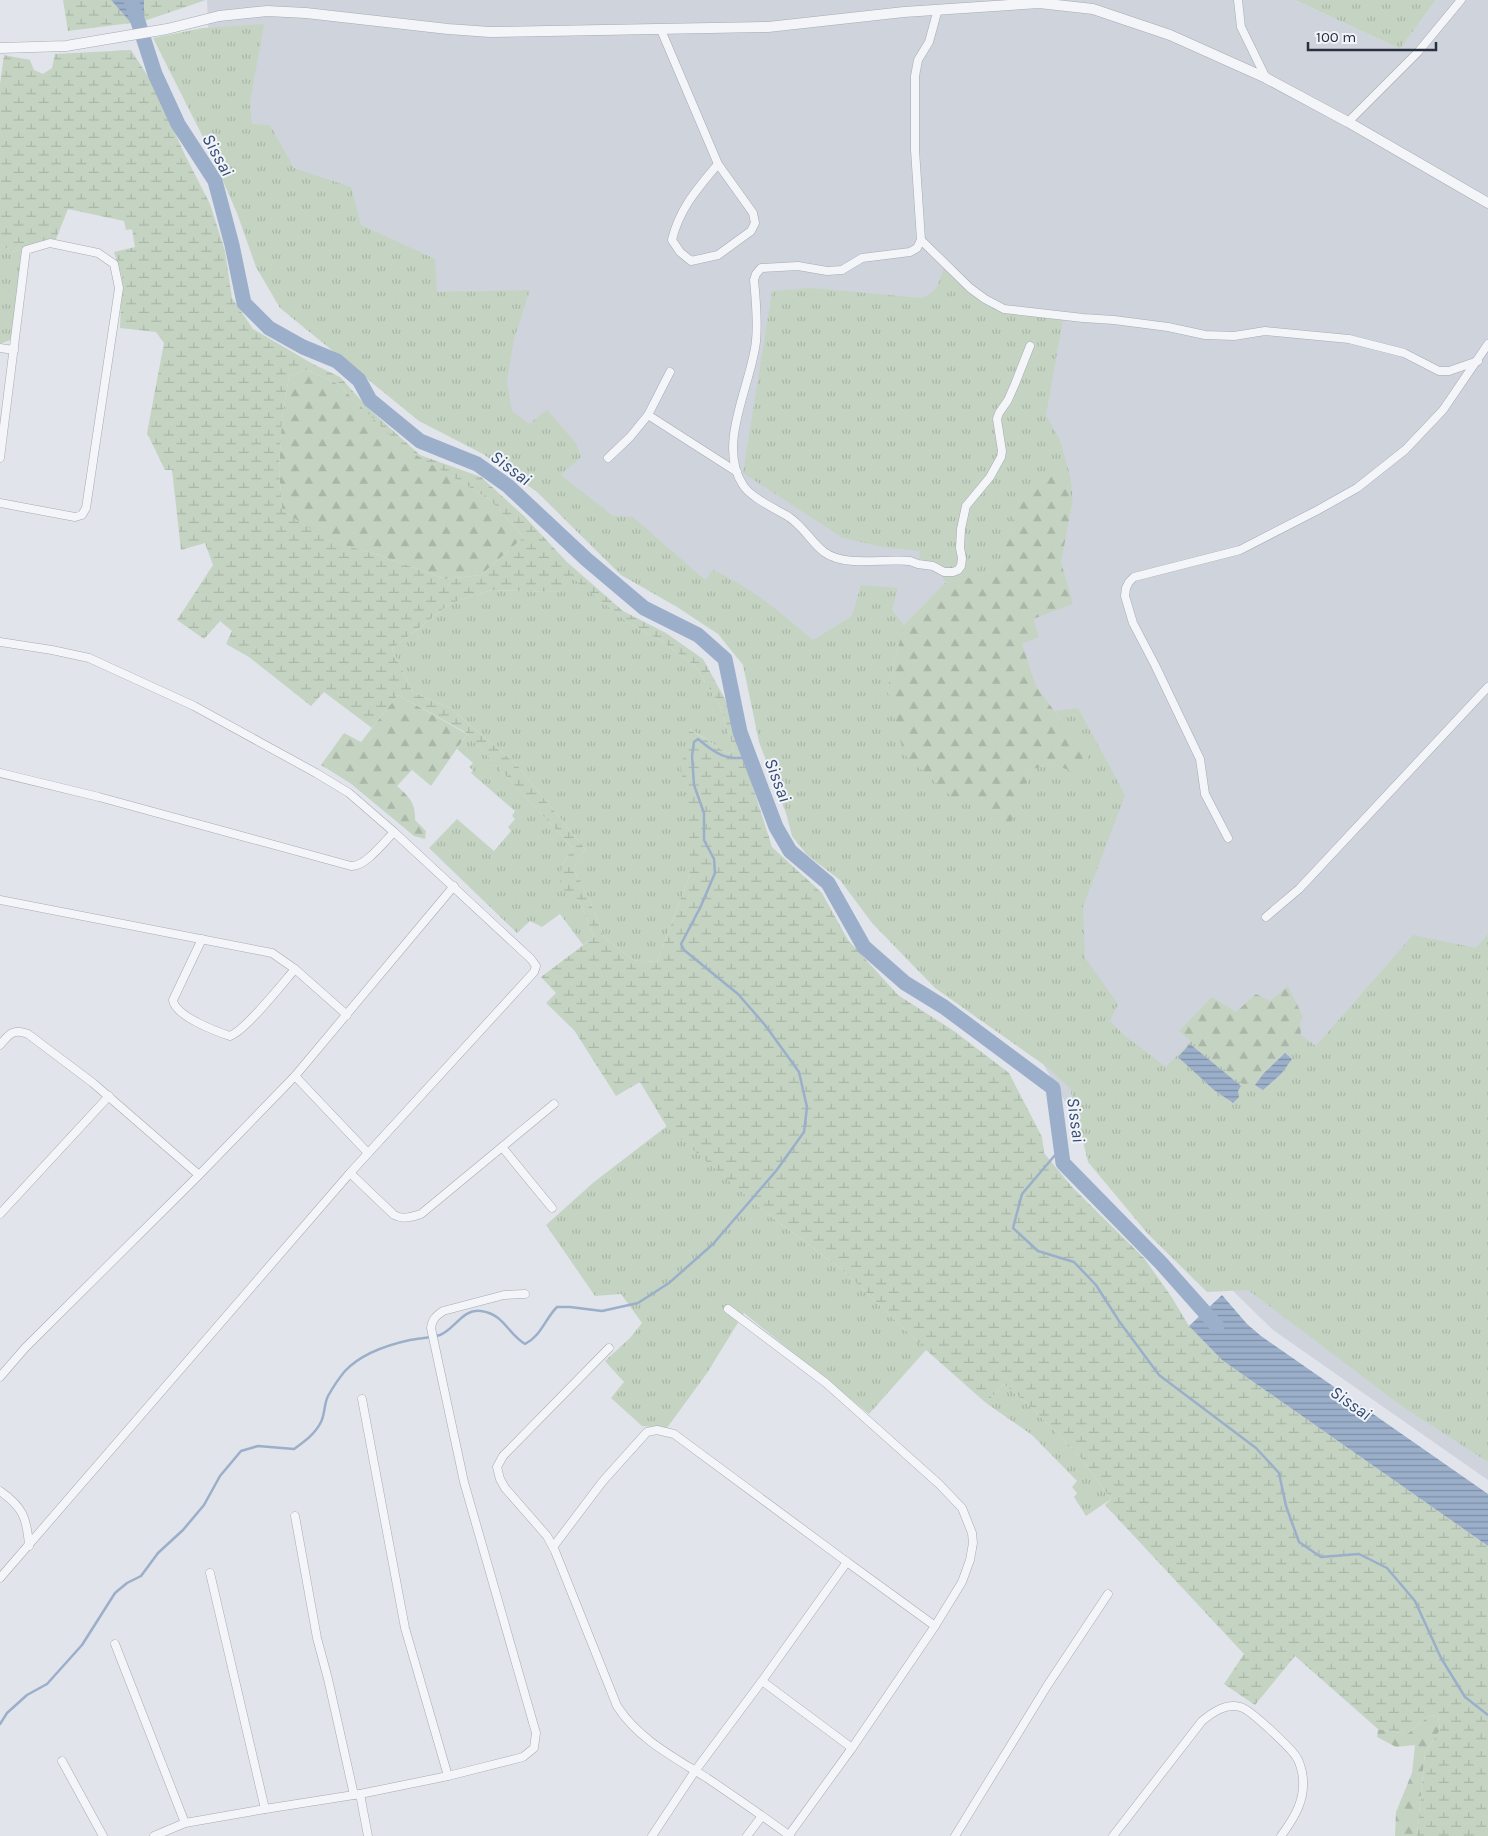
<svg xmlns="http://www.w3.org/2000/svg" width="1488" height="1836" viewBox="0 0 1488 1836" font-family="Karla,sans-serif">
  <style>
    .built { fill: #cfd3dc }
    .grass { fill: url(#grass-tufts); fill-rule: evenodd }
    .forest { fill: url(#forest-firs) }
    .wetland { fill: url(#wetland-marsh); fill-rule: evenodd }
    .water { fill: url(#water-rules) }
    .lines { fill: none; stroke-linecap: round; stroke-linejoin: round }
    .stream { stroke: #9bafcb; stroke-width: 2.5 }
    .river { stroke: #9bafcb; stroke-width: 15 }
    .minor-casing { stroke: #a6aab4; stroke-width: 9 }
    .tertiary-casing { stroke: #a6aab4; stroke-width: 11 }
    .minor { stroke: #f4f5f8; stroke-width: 8 }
    .tertiary { stroke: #f4f5f8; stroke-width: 10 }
    .labels { text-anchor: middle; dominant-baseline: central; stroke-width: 4; stroke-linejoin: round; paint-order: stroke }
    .water-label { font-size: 18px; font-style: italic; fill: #324c77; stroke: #f1f3f7 }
  </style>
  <defs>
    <pattern id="grass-tufts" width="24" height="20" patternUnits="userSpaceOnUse" patternTransform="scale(1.25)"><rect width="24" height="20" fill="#c5d4c2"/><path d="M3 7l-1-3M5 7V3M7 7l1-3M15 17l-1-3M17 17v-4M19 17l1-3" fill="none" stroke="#a9b6a8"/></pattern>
    <pattern id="forest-firs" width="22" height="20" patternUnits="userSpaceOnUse" patternTransform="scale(1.25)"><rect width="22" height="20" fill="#c5d4c2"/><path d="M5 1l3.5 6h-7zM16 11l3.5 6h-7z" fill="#a9b6a8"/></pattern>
    <pattern id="wetland-marsh" width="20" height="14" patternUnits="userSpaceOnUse" patternTransform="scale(1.25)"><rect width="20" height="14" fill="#c5d4c2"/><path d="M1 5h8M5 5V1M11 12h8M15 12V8" fill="none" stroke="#a9b6a8"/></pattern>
    <pattern id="water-rules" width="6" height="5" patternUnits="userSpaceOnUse" patternTransform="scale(1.25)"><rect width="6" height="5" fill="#9bafcb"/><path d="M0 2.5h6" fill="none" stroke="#7e8fa6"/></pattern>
  </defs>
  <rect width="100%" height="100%" fill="#e1e4ea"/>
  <path class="built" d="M207,0H1295L1400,49L1436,0H1488V1480L1273,1330L1098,1159L1031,1043L752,657L539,487L212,115Z"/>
  <g class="grass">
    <path d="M1295,0H1436L1400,49Z"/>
    <path d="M264,24L250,103L252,124L270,125L294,168L351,187L361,225L435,259L437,292L530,290L514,339L507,382L512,411L529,424L547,410L576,443L581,457L561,475L613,516L633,517L705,580L713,570C750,587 782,613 813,640L852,616L861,585L898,588L892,610L904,625L887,690L972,796L985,805L1021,803L1029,770L1053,764L1076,773L1063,723L1055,711L1078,708L1125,795L1083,907L1085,958L1118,1004L1110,1021L1124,1035L1166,1067L1191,1041L1247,1088L1301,1035L1316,1046L1413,935L1476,948L1488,934V1462L1403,1407L1248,1290L1207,1292L1148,1234L1088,1162L1070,1088L1047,1067L935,988L872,923L840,880L807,855L792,836L786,813L759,742L743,665L718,634L677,607L621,575L537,492L483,454L419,421L280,308L256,267L237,213L209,149L153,38L203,28ZM1190,1044L1240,1087L1232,1103L1214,1090L1199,1076ZM1285,1053L1292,1060L1256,1084L1265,1073Z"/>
    <path d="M0,244L12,252L22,249L13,330L10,340L0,344Z"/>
    <path d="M944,267L965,289L1003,313L1063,319L1046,415L1060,440L1070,476L1073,499L1064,481L1053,474L1017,504L1000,567L978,576L946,582L933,563L919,559L920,551L883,547L843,538L743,473L772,291L812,288L922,298C938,291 939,283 944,267Z"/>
    <path d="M570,575L630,624L663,642L695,666L720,706L734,751L727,753L690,729V874L657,962L633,960L604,937L590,901L573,869L585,849L517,765L450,708L413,692L392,649L451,603L491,590L560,592Z"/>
    <path d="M467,734L573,848L562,865L579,900L594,937L583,945L560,914L542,927L530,921L517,933L429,848L457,819L494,851L511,831L508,827L515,819L512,816L515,811L471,773L473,770L469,767L473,763L457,749Z"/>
    <path d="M667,1126L765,1212L845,1272L926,1350L869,1414L744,1313L707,1373L667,1428L642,1426L611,1398L624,1382L605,1361L630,1338L642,1323L621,1294L595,1296L546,1225L594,1182Z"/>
    <path d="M1004,1384L1033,1409L1082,1459L1111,1499L1086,1516L1074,1497L1077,1493L1072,1487L1077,1481L1032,1435L986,1403Z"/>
  </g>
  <g class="forest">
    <path d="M307,370L338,384L402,446L489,499L524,537L481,575L445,579L379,555L326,540L282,510L279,468L282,418L289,376Z"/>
    <path d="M1053,474L1064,480L1073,499L1061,562L1073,604L1033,619L1039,637L1022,644L1036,686L1063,723L1087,750L1089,767L1076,773L1053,764L1029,770L1021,803L1010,824H990L985,805L972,796L952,797L904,754L887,690L904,625L946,582L978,576L1000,567L1017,504Z"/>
    <path d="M398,695L467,734L431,786L412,770L397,786C409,797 416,803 415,820L426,831L425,839L414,836L350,783L321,765L344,733L361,742Z"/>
    <path d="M1288,986L1303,1017L1300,1023L1301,1035L1247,1088L1179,1031L1212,997L1236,1012L1256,994L1270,1001Z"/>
    <path d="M1438,1715L1440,1730L1425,1753L1417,1836H1395L1396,1812L1412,1773L1415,1745L1396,1747L1377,1737L1378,1729L1407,1734L1429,1716Z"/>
  </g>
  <g class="wetland">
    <path d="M63,0H111L131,23L68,31Z"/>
    <path d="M144,0H206L144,21Z"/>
    <path d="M131,50L151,81L186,157L210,204L225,251L232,298L253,329L313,364L340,377L369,409L420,455L481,477L524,516L567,562L623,611L666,633L703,659L725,699L772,847L822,893L848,940L898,995L954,1031L1009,1073L1042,1137L1044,1153L1072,1187L1144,1258L1171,1296L1189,1326L1222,1360L1488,1546V1836H1417L1425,1753L1440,1730L1438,1715L1429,1716L1407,1734L1378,1729L1295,1656L1255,1705L1224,1684L1244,1654L1105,1505L1111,1499L1082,1459L1033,1409L1004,1384L986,1403L926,1350L845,1272L765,1212L667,1127L640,1082L616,1096L574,1030L546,1003L556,993L541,977L594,937L579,900L559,887L562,865L573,848L465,732L398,695L372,728L324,692L311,706L249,657L226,644L232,631L220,621L204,639L177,620L213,565L205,543L181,550L172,470H165L147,433L164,343L156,332L120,328L122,277L114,252L135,247L132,229L126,230L124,221L68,209L56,239L12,252L0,244V84L4,55L30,60L34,70L43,74L52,68L55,54ZM307,370L338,384L401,446L489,499L524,537L481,575L445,579L379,555L327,540L282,510L279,468L282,418L289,376ZM570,576L630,624L663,642L695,666L720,706L734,751L727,753L689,729L681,768L689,822L690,874L657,962L633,960L604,937L590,901L573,869L585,849L517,765L450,708L413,692L392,649L451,603L491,590L560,592Z"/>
  </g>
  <g class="water">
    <path d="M111,0H144V21L131,23Z"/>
    <path d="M1190,1044L1241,1086L1238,1091L1239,1097L1233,1103L1214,1090L1178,1057Z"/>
    <path d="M1285,1053L1292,1059L1281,1074L1263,1090L1255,1085L1264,1073Z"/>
    <path d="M1222,1295L1247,1324L1261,1336L1488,1494V1546L1222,1360L1189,1326Z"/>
  </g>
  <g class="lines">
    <g class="stream">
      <path d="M1061,1148L1022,1194L1013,1228L1038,1251L1074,1262L1096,1285L1119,1321L1159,1375L1256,1448L1279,1473L1286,1506L1299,1542L1321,1557L1359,1554L1387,1568L1415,1601L1441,1658L1465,1697L1488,1715"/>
      <path d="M0,1724L7,1713L27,1695L47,1684L82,1645L115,1593L127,1583L141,1576L158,1553L183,1530L204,1505L220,1476L241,1451L258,1446L294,1449C305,1441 315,1434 321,1422C325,1414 324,1404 328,1396C332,1389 339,1378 345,1371C361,1354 387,1345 410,1340C419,1338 430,1338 440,1335C455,1329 463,1308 481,1311C504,1314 507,1333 525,1344C541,1336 545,1319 557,1307H570L602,1311L638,1303L669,1283L713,1244L776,1171L804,1132L807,1107L799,1072L765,1025L738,994L684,950L681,944L700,908L715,873L714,859L704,840V813L694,785L692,756L694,742L698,739C716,754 726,761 750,757"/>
    </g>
    <path class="river" d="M131,0L155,74L178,124L215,181L232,245L244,303L269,328L303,347L337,361L359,380L370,400L420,441L477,464L508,486L586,559L644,608L698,635L725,659L740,732L776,827L790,851L828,883L864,947L905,983L944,1007L1053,1088L1063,1163L1161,1263L1217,1326"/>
    <g class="minor-casing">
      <g id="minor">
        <path d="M1238,0L1241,27L1266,78"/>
        <path d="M938,9L929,42L918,60L915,76V150L921,240L917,248L910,252L862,258L842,270L827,271L798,266L761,268L756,274L754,280C756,300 758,321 756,341C752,383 716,445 743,485C751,498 776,509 789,517C804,527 811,542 824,552C846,568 885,558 910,561L918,564L933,566L944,572H953L958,570L961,566L962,558L960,548L961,529L966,506L990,477L1001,457L1002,451L997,419L999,413L1008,400L1015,384L1030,346"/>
        <path d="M661,30L718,164L753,213L755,223L751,231L718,255L691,261L680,252L672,240C679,209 698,188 718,164"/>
        <path d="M1348,122L1418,52L1461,0"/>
        <path d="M921,240L970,288L985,299L1004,309L1083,318L1114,320L1168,327L1205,335L1234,336L1265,331L1349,339L1404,353L1439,371H1449L1478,361"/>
        <path d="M0,348L14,350"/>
        <path d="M648,415L670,372"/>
        <path d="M0,458L26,250L50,243L98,253L114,264L119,288L86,508L82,515L75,517L0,503"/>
        <path d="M608,458L630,437L648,415L737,472"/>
        <path d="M0,642L52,650L89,658L194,706L316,773L349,793L394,832L531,959L536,966L534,972L350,1173L0,1578"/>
        <path d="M0,773L99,797L351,866C365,867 384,842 394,832"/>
        <path d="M1228,838L1205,794L1200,759L1155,665L1133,623L1125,596L1126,588L1129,582L1134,577L1142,575L1240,550L1316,511L1357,488L1405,450L1443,410L1488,344"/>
        <path d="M0,900L272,953L295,969L347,1015"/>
        <path d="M1266,917L1299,889L1488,687"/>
        <path d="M202,939L173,1000C175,1016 215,1031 230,1036C246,1030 282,984 295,969"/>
        <path d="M0,1045C9,1034 14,1028 28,1034L93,1083L199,1175"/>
        <path d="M295,1076L368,1153"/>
        <path d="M502,1147L552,1208"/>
        <path d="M350,1173L394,1215C404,1220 411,1217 421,1214L554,1104"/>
        <path d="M0,1214L109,1096"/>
        <path d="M728,1309L826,1383L939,1484L962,1508L972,1533L973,1543L970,1560L962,1582L935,1626L852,1748L789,1835"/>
        <path d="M609,1348L503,1456L497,1467L500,1479L505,1488L547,1536L555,1551L617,1706C638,1739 675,1758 707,1778C735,1797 763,1816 790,1836"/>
        <path d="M0,1377L25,1348L199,1175L295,1076L454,886"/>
        <path d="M362,1399L405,1628L448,1776"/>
        <path d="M0,1491C23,1507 27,1518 29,1546"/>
        <path d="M295,1516L317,1638L328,1679L354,1795"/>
        <path d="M553,1547L603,1481L647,1432L657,1430L674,1434L847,1562"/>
        <path d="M210,1573L265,1809"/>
        <path d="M115,1644L185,1823"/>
        <path d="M762,1681L847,1562L935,1626"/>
        <path d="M62,1761L103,1836"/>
        <path d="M360,1794L368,1836"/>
        <path d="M154,1836L185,1823L265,1809L360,1794L448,1776L523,1757L534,1748L536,1733L464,1482L431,1328C432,1319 436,1316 443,1311L504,1295L525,1294"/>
        <path d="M652,1836L695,1771L762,1681L852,1748"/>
        <path d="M747,1836L762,1816"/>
        <path d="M955,1836L1047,1686L1108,1594"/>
        <path d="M1113,1836L1202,1721C1212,1713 1225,1703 1240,1707C1249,1708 1292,1749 1297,1758C1299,1761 1301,1768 1302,1772C1307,1798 1295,1817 1281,1836"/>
      </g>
    </g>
    <g class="tertiary-casing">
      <path id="tertiary" d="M0,48L66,46L167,29L219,16L267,11L306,13L448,29L490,32L768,27L904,12L1039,3L1093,9L1170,35L1266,78L1348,122L1488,203"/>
    </g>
    <use href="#minor" class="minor"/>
    <use href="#tertiary" class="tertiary"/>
  </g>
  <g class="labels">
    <g class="water-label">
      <text transform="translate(218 155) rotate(61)">Sissai</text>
      <text transform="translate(511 468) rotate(37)">Sissai</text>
      <text transform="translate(778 780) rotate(69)">Sissai</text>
      <text transform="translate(1076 1120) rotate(82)">Sissai</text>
      <text transform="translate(1351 1403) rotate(35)">Sissai</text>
    </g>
  </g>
  <path d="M1308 42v8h128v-8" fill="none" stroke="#293042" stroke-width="2.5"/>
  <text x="1316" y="42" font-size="15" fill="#293042" stroke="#f1f3f7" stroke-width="4" paint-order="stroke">100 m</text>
</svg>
